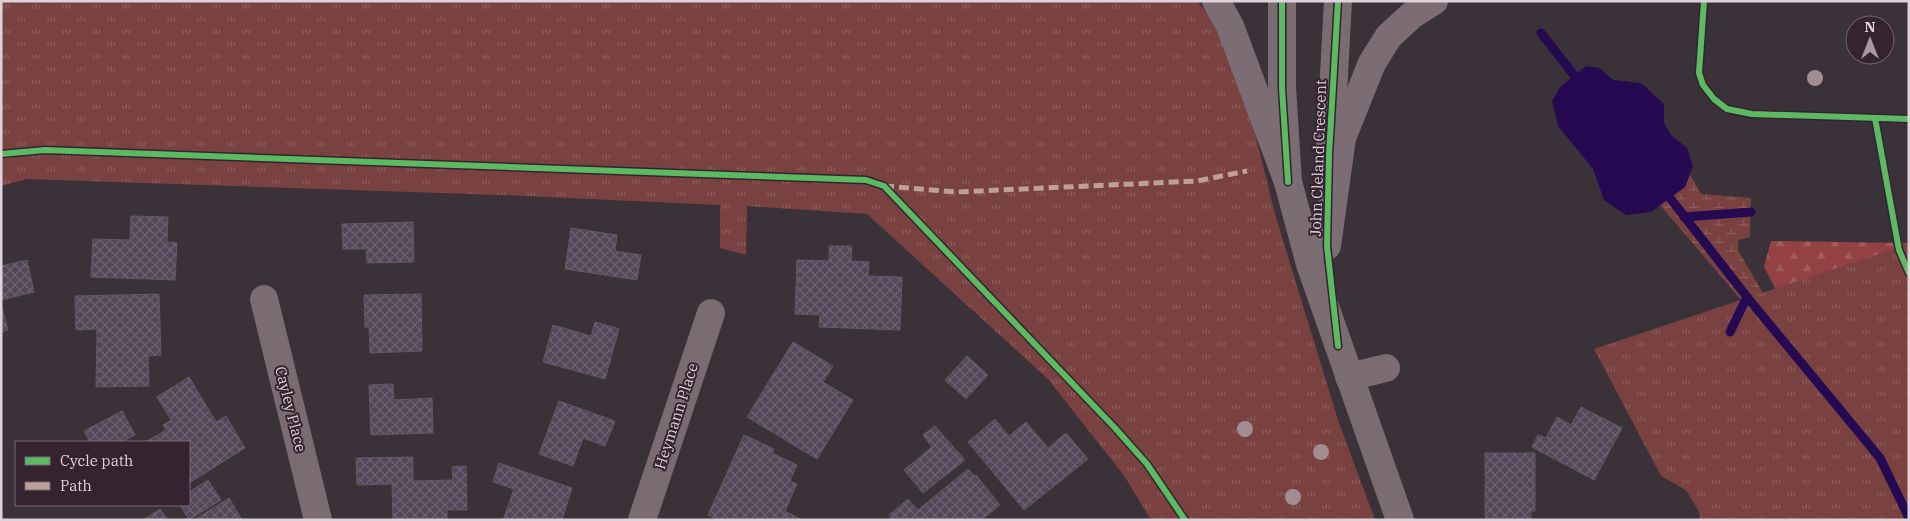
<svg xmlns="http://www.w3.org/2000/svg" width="1910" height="521" viewBox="0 0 1910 521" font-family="'IBM Plex Serif',serif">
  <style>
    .forest { fill: url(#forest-firs) }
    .wetland { fill: url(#wetland-marsh) }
    .park { fill: url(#park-tufts) }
    .water { fill: #250a51 }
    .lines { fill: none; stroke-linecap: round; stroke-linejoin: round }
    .stream { stroke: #250a51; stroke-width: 9 }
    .building { fill: url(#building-cross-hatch); stroke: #5f5960 }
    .minor { stroke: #7b6c72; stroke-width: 28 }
    .major { stroke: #7c6c73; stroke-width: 28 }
    .quiet { stroke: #bda197; stroke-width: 5; stroke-dasharray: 10 5; stroke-linecap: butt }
    .cycleway-casing { stroke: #352330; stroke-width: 9 }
    .cycleway { stroke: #5cba63; stroke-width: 6 }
    .tree { fill: #a28e92 }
    .labels { text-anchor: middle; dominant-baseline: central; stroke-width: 4; stroke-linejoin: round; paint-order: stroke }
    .street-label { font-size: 15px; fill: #dfd3db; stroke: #352330 }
  </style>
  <defs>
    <pattern id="forest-firs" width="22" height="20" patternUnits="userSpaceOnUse" patternTransform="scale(1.25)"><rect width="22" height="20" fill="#934143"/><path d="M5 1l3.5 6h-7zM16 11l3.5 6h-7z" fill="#a25c5e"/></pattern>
    <pattern id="wetland-marsh" width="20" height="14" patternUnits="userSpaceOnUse" patternTransform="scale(1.25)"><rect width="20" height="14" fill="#7a4141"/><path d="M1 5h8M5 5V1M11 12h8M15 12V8" fill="none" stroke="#8c5c5c"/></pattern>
    <pattern id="park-tufts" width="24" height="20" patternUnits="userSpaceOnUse" patternTransform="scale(1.25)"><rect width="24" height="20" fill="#7a4141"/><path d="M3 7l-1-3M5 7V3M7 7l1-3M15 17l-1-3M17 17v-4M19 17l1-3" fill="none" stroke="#8c5c5c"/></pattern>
    <pattern id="building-cross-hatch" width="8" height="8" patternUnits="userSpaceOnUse" patternTransform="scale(1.25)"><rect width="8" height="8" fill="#554759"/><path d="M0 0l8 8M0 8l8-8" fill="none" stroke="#6d6170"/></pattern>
  </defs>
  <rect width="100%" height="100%" fill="#3b3139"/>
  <path class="forest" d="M1771,241L1909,243V415L1791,318L1764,267Z"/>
  <path class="wetland" d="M1690,174L1701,194L1751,198L1750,237L1738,240V250L1782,326L1748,308L1660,205L1685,187Z"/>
  <g class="park">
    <path d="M1,1H1197L1224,33L1245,93L1275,214L1338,420L1375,520H1151L1125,477L1048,379L867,214L747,206L746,255L720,248V205L501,195L27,179L1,186Z"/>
    <path d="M1909,244V520H1700L1699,512L1686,490L1661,476L1594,349Z"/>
  </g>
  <path class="water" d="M1586,66L1600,68L1613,80L1641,83L1664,104V123L1671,135L1687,148L1693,166L1685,187L1651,212L1626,215L1604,200L1593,169L1558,126L1552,101L1560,87Z"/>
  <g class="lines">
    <g class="stream">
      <path d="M1541,33L1581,84"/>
      <path d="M1663,189L1747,297L1880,458L1909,518"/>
      <path d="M1684,217L1751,212"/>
      <path d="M1730,332L1747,297"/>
    </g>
  </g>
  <g class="building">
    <path d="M131,216L168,217L167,242L177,243L175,280L91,277L93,239L130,240Z"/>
    <path d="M413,222L414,262L367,263L366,249H343L342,224Z"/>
    <path d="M571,228L617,235L615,251L641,255L637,280L565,269Z"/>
    <path d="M829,246H852L851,261L869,262L868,276L902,277L900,330L819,327L820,315L795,314L797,260L829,261Z"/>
    <path d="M27,260L34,292L1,300V266Z"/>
    <path d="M159,294L161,355L148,356L149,386L96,387L97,329L76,330L75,296Z"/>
    <path d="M421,294L422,351L370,353L369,327H365L364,295Z"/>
    <path d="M1,304L8,330L1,332Z"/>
    <path d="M595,322L619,329L605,379L543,362L553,325L591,336Z"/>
    <path d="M793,342L833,366L823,382L853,400L817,459L747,417Z"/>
    <path d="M967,356L988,375L966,399L945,380Z"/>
    <path d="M189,377L216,422L226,416L245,448L189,483V442H145L166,430L163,425L171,420L157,397Z"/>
    <path d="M393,384L394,400L432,398L433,433L371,435L369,385Z"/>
    <path d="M559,401L615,421L605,446L583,438L573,466L539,454Z"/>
    <path d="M1581,407L1622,428L1594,480L1532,447L1538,435L1546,438L1557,417L1571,425Z"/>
    <path d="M122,411L135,435L122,442H90L84,431Z"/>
    <path d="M995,419L1009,436L1026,422L1048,448L1066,433L1088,459L1024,510L968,442Z"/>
    <path d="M935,426L965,460L923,493L904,470L932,447L923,435Z"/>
    <path d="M744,435L774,449L772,453L797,465L790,481L797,484L785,511L802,520H718L708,515Z"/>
    <path d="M1485,453H1535V511H1531V520H1485Z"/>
    <path d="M413,457V481L453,480L452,467L466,466L467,510H447V520H393L392,484L357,485L356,458Z"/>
    <path d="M499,463L572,488L562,520H503L514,489L493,482Z"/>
    <path d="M968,469L975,476L976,475L1000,505L981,520H892L889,515L908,499L918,510Z"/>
    <path d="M208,480L221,500L189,520L180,505H189V492Z"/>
    <path d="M229,498L242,520H194Z"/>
    <path d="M160,509L168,520H143Z"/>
  </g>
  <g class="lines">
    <g class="minor">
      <path d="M1282,1V88L1288,182L1310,264L1400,520"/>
      <path d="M1329,167L1338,1"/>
      <path d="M264,299L318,520"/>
      <path d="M1349,377L1386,368"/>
      <path d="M642,520L711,313"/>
    </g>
    <g class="major">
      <path d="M1216,1L1230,26L1288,182"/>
      <path d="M1327,246L1342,138L1372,63L1389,36L1412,15L1434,1"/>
    </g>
    <path class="quiet" d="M884,186L956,192L1197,181L1247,171"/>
    <g class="cycleway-casing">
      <g id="cycleway">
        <path d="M1282,1V88L1288,182"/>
        <path d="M1338,1L1329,155L1327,246L1338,346"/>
        <path d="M1704,1L1699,73L1703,85L1714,99L1727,109L1752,114L1909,119"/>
        <path d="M1875,118L1899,250L1909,273"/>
        <path d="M1,154L45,150L866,180L884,186L1115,428L1147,464L1185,520"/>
      </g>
    </g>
    <use href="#cycleway" class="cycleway"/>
  </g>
  <g class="tree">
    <circle cx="1815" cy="78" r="8"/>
    <circle cx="1245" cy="429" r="8"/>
    <circle cx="1321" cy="452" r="8"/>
    <circle cx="1293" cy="497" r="8"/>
  </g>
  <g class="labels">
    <g class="street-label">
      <text transform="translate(1318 158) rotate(-88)">John Cleland Crescent</text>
      <text transform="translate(291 409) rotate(76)">Cayley Place</text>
      <text transform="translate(676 416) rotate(-72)">Heymann Place</text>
    </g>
  </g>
  <rect width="1910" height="521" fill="none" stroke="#dfd3db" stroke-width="5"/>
  <rect x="15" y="441" width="175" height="65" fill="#352330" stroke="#796974"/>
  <rect x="25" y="457" width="25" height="8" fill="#5cba63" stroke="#796974"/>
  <text x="60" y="466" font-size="15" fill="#dfd3db">Cycle path</text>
  <rect x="25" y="482" width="25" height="8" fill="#bda197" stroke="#796974"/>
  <text x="60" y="491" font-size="15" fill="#dfd3db">Path</text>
  <g transform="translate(1870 40)"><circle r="24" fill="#352330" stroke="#796974"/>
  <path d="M0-4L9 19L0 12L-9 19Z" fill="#a69aa2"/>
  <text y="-8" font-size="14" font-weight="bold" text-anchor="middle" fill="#dfd3db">N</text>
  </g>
</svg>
